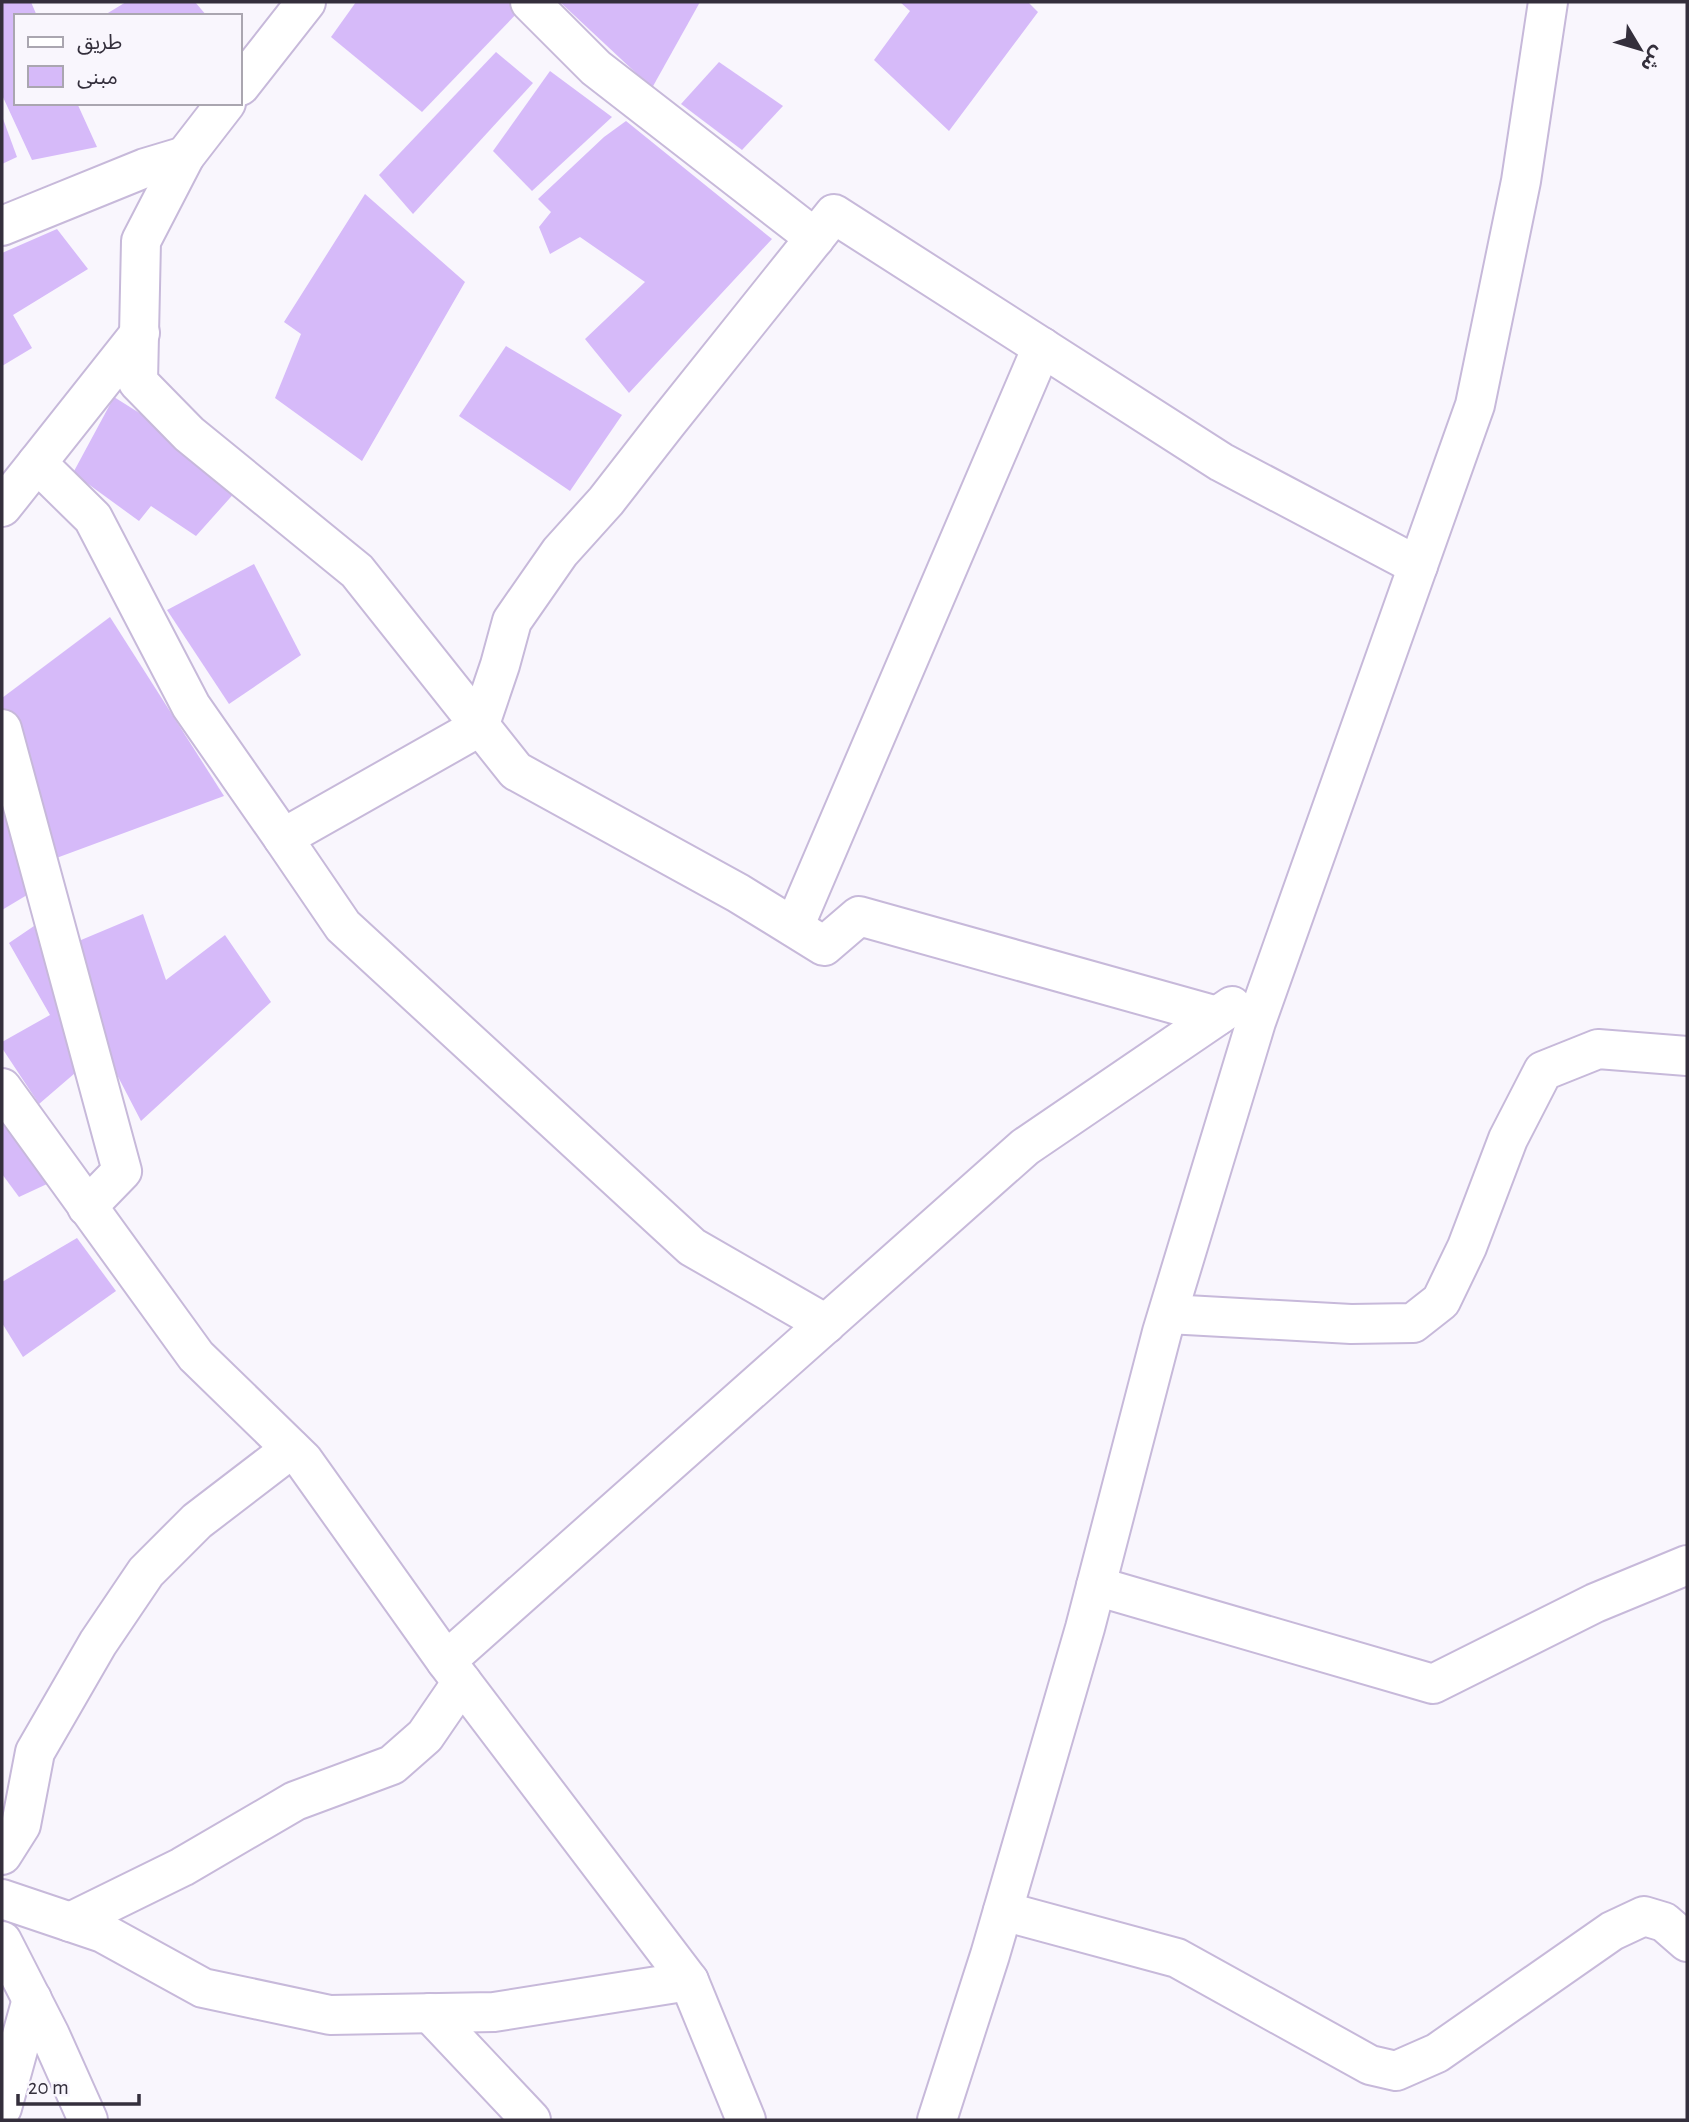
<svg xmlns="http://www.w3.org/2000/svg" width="1689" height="2122" viewBox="0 0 1689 2122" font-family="'Alegreya Sans','Noto Sans Arabic',sans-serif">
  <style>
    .building { fill: #d6baf9 }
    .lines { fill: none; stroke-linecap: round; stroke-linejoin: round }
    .minor-casing { stroke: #c7b9da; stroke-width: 42 }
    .minor { stroke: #fff; stroke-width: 38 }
  </style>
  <rect width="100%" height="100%" fill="#f9f6fd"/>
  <g class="building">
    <path d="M2,2H31L37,16H16V103H77L97,147L32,160L2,95Z"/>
    <path d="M126,2H195L207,16H103Z"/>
    <path d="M356,2H510L521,9L422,112L331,37Z"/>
    <path d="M560,2H700L652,88Z"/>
    <path d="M900,2H1028L1038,12L949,131L874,60L910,11Z"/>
    <path d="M496,52L533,83L413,214L379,175Z"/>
    <path d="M719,62L783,106L742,150L681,104Z"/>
    <path d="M550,71L612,117L532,191L493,151Z"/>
    <path d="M2,116L17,157L2,164Z"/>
    <path d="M626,121L772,239L629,393L585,339L645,282L580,237L550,254L539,227L551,212L538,199L604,137Z"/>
    <path d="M365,194L465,282L362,461L275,398L301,334L284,322Z"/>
    <path d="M57,229L88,269L13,315L32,348L2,366V253Z"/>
    <path d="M506,346L622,415L570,491L459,416Z"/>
    <path d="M114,397L246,480L196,536L151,506L139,521L73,473Z"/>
    <path d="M254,564L301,655L229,704L167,610Z"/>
    <path d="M110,617L224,796L51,860L2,723V698Z"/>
    <path d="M2,792L27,895L2,910Z"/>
    <path d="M143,914L166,980L225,935L271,1002L141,1121L100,1042L62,948Z"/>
    <path d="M34,926L82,1067L39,1104L2,1048V1042L50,1015L9,943Z"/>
    <path d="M2,1120L47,1184L19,1197L2,1174Z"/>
    <path d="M77,1238L116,1291L23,1357L2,1323V1282Z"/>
  </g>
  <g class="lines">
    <g class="minor-casing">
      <g id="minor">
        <path d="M530,2L596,68L815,238"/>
        <path d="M240,86L306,2"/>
        <path d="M226,103L185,156L141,241L138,382L189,434L357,571L516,771L738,893L824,946L859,916L1217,1016"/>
        <path d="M2,226L145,168L185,156"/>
        <path d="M140,333L37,463L93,518L191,706L283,838"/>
        <path d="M2,507L37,463"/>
        <path d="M2,729L122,1171L87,1207"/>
        <path d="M794,927L1042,347"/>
        <path d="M2,1088L196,1356L303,1460L446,1661L689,1981L746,2120"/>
        <path d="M1168,1314L1351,1324L1413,1323L1441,1301L1467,1247L1508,1139L1543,1071L1598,1049L1687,1056"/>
        <path d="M826,1324L692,1247L343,926L283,838L479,727L500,665L512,621L560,552L606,501L666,424L834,214L1221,462L1418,566"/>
        <path d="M1096,1586L1433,1684L1595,1603L1687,1565"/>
        <path d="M446,1661L1025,1147L1232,1006"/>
        <path d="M2,1855L21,1825L35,1752L98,1643L146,1572L197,1521L291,1449"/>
        <path d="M2,1899L103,1933L203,1988L330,2015L494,2012L689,1981"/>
        <path d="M1003,1911L1177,1958L1370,2065L1396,2071L1437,2053L1612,1931L1644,1916L1664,1922L1687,1942"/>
        <path d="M70,1922L182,1867L295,1801L392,1765L425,1736L462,1682"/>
        <path d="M2,1941L50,2035L88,2120"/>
        <path d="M430,2013L531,2120"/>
        <path d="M2,2108L32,1999"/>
        <path d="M937,2120L990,1955L1085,1628L1162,1332L1256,1022L1475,405L1521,181L1548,2"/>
      </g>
    </g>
    <use href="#minor" class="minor"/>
  </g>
  <rect width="1689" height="2122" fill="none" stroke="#342f3c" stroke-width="7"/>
  <rect x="14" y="14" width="228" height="91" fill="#f9f6fd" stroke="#aaa6b0" stroke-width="2"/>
  <rect x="28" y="37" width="35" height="10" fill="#ffffff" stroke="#aaa6b0" stroke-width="2"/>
  <text x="77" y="49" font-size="21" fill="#342f3c">طريق</text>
  <rect x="28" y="66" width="35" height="21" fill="#d6baf9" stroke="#aaa6b0" stroke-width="2"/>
  <text x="77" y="84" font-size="21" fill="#342f3c">مبنى</text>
  <g transform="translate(1640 49) rotate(128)" stroke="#f9f6fd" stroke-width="5" paint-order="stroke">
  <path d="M0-5L12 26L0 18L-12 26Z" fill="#342f3c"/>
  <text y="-10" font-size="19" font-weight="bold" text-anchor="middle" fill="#342f3c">ش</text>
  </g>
  <path d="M18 2094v10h121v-10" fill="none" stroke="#342f3c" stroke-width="3.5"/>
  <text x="28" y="2094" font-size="21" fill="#342f3c" stroke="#f9f6fd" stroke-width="5" paint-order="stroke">20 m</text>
</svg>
